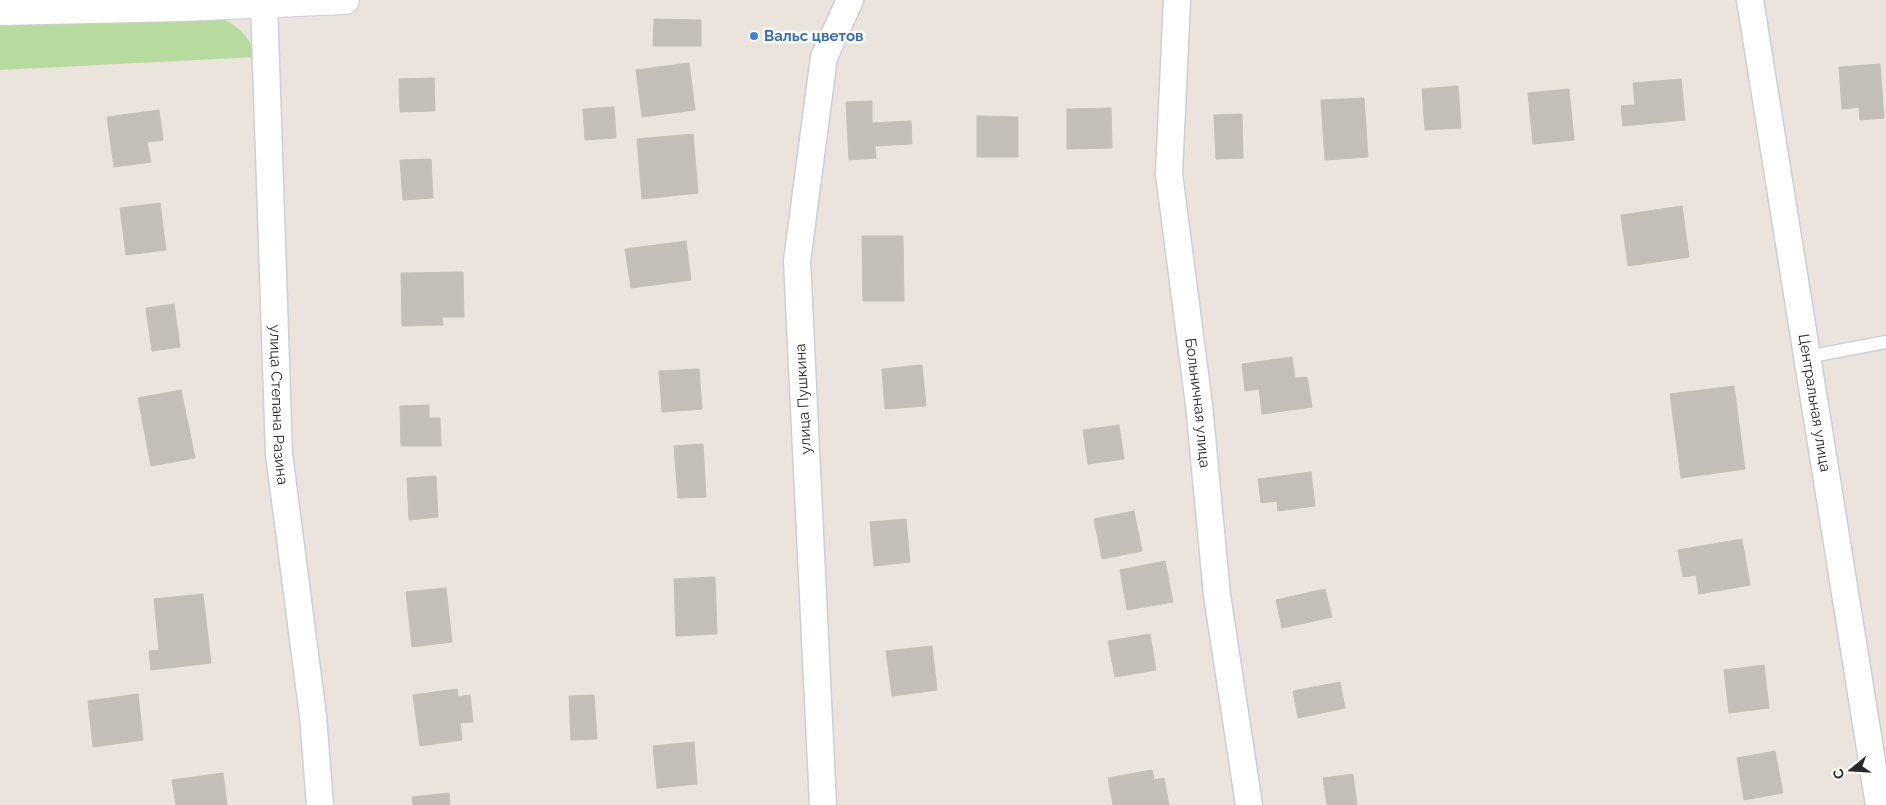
<svg xmlns="http://www.w3.org/2000/svg" width="1886" height="805" viewBox="0 0 1886 805" font-family="Raleway,sans-serif">
  <style>
    .green { fill: #b7db9f }
    .building { fill: #c3beb8; stroke: #c5bfb7 }
    .lines { fill: none; stroke-linecap: round; stroke-linejoin: round }
    .lane-casing { stroke: #cbcfda; stroke-width: 15 }
    .street-casing { stroke: #cbcfda; stroke-width: 29 }
    .secondary-casing { stroke: #cbcfda; stroke-width: 30 }
    .lane { stroke: #fff; stroke-width: 12 }
    .street { stroke: #fff; stroke-width: 26 }
    .secondary { stroke: #fff; stroke-width: 28 }
    .shop-dot { fill: #3f7fe0; stroke: #fff; stroke-width: 2 }
    .labels { text-anchor: middle; dominant-baseline: central; stroke-width: 5; stroke-linejoin: round; paint-order: stroke }
    .shop-label { font-size: 15px; font-weight: bold; fill: #366cbe; stroke: #fff; text-anchor: start }
    .street-label { font-size: 15px; fill: #292929; stroke: #fff }
  </style>
  <rect width="100%" height="100%" fill="#eae4dd"/>
  <path class="green" d="M219,17C241,28 247,34 257,57L0,70V25L159,18Z"/>
  <g class="building">
    <path d="M654,19L701,20V46H653Z"/>
    <path d="M689,63L695,110L642,117L636,70Z"/>
    <path d="M1880,64L1884,118L1860,120L1859,107L1842,109L1839,67Z"/>
    <path d="M434,78L435,111L400,112L399,79Z"/>
    <path d="M1681,79L1685,120L1623,126L1621,106L1635,105L1633,83Z"/>
    <path d="M1458,86L1461,128L1425,130L1422,89Z"/>
    <path d="M1569,89L1574,140L1533,144L1528,93Z"/>
    <path d="M1364,98L1368,157L1325,160L1321,100Z"/>
    <path d="M872,101V123L911,121L912,144L875,146L876,158L849,160L846,102Z"/>
    <path d="M614,107L616,138L585,140L583,109Z"/>
    <path d="M1111,108L1112,148L1067,149V109Z"/>
    <path d="M159,110L163,140L147,142L151,162L114,167L107,117Z"/>
    <path d="M1242,114L1243,158L1216,159L1214,115Z"/>
    <path d="M977,116L1018,117V157H977Z"/>
    <path d="M693,134L698,193L642,199L637,139Z"/>
    <path d="M431,159L433,198L403,200L400,160Z"/>
    <path d="M160,203L166,250L126,255L120,208Z"/>
    <path d="M1682,206L1689,257L1628,266L1621,215Z"/>
    <path d="M862,236H903L904,301H863Z"/>
    <path d="M686,241L691,280L631,288L625,249Z"/>
    <path d="M463,272L464,317H442L443,325L402,326L401,273Z"/>
    <path d="M174,304L180,347L152,351L146,308Z"/>
    <path d="M1292,357L1295,378L1307,377L1312,407L1262,414L1259,389L1245,391L1242,364Z"/>
    <path d="M922,365L926,406L885,409L882,369Z"/>
    <path d="M699,369L702,409L662,412L659,371Z"/>
    <path d="M1734,386L1745,469L1681,478L1670,394Z"/>
    <path d="M181,390L195,458L151,466L138,398Z"/>
    <path d="M429,405V418H440L441,446H401L400,406Z"/>
    <path d="M1119,425L1124,459L1088,464L1083,430Z"/>
    <path d="M703,444L706,497L678,498L674,446Z"/>
    <path d="M1311,472L1315,506L1278,511L1277,501L1261,503L1258,479Z"/>
    <path d="M436,476L438,517L409,520L407,478Z"/>
    <path d="M1134,511L1142,551L1102,559L1094,519Z"/>
    <path d="M906,519L910,562L874,566L870,522Z"/>
    <path d="M1742,539L1750,585L1699,594L1696,575L1683,577L1678,550Z"/>
    <path d="M1165,561L1173,602L1127,610L1120,570Z"/>
    <path d="M715,577L717,634L676,636L674,579Z"/>
    <path d="M446,588L452,642L412,647L406,592Z"/>
    <path d="M1325,589L1332,617L1282,628L1276,600Z"/>
    <path d="M203,594L211,663L151,670L149,651L159,650L154,599Z"/>
    <path d="M1150,634L1156,670L1115,677L1108,641Z"/>
    <path d="M932,646L937,690L892,696L886,651Z"/>
    <path d="M1764,665L1769,708L1729,713L1724,670Z"/>
    <path d="M1340,682L1345,708L1298,718L1293,691Z"/>
    <path d="M457,689L458,697L470,695L473,722L460,723L462,740L420,746L413,695Z"/>
    <path d="M138,694L143,740L93,747L88,701Z"/>
    <path d="M594,695L597,739L571,740L569,696Z"/>
    <path d="M694,742L697,784L657,788L653,746Z"/>
    <path d="M1775,751L1783,793L1744,800L1737,758Z"/>
    <path d="M1152,770L1154,780L1164,778L1169,805H1113L1108,778Z"/>
    <path d="M223,773L227,805H176L172,780Z"/>
    <path d="M1353,774L1357,805H1327L1323,778Z"/>
    <path d="M449,793L450,805H413L412,797Z"/>
  </g>
  <g class="lines">
    <g class="lane-casing">
      <path id="lane" d="M1807,357L1886,342"/>
    </g>
    <g class="street-casing">
      <g id="street">
        <path id="s1" d="M1177,0L1169,174L1199,405L1217,595L1249,805"/>
        <path id="s2" d="M1750,0L1879,805"/>
        <path id="s3" d="M264,3L279,454L313,716L320,805"/>
        <path d="M823,805L797,261L824,57L850,0"/>
      </g>
    </g>
    <g class="secondary-casing">
      <path id="secondary" d="M0,11L182,7L345,0"/>
    </g>
    <use href="#lane" class="lane"/>
    <use href="#street" class="street"/>
    <use href="#secondary" class="secondary"/>
  </g>
  <circle class="shop-dot" cx="754" cy="36" r="5"/>
  <g class="labels">
    <g class="shop-label">
      <text x="764" y="36">Вальс цветов</text>
    </g>
    <g class="street-label">
      <text transform="translate(803 399) rotate(-93)">улица Пушкина</text>
      <text stroke="none"><textPath href="#s1" startOffset="405">Больничная улица</textPath></text>
      <text stroke="none"><textPath href="#s2" startOffset="408">Центральная улица</textPath></text>
      <text stroke="none"><textPath href="#s3" startOffset="402">улица Степана Разина</textPath></text>
    </g>
  </g>
  <g transform="translate(1851 770) rotate(252)" stroke="#ffffff" stroke-width="4" paint-order="stroke">
  <path d="M0-4L9 19L0 12L-9 19Z" fill="#292929"/>
  <text y="-8" font-size="14" font-weight="bold" text-anchor="middle" fill="#292929">С</text>
  </g>
</svg>
